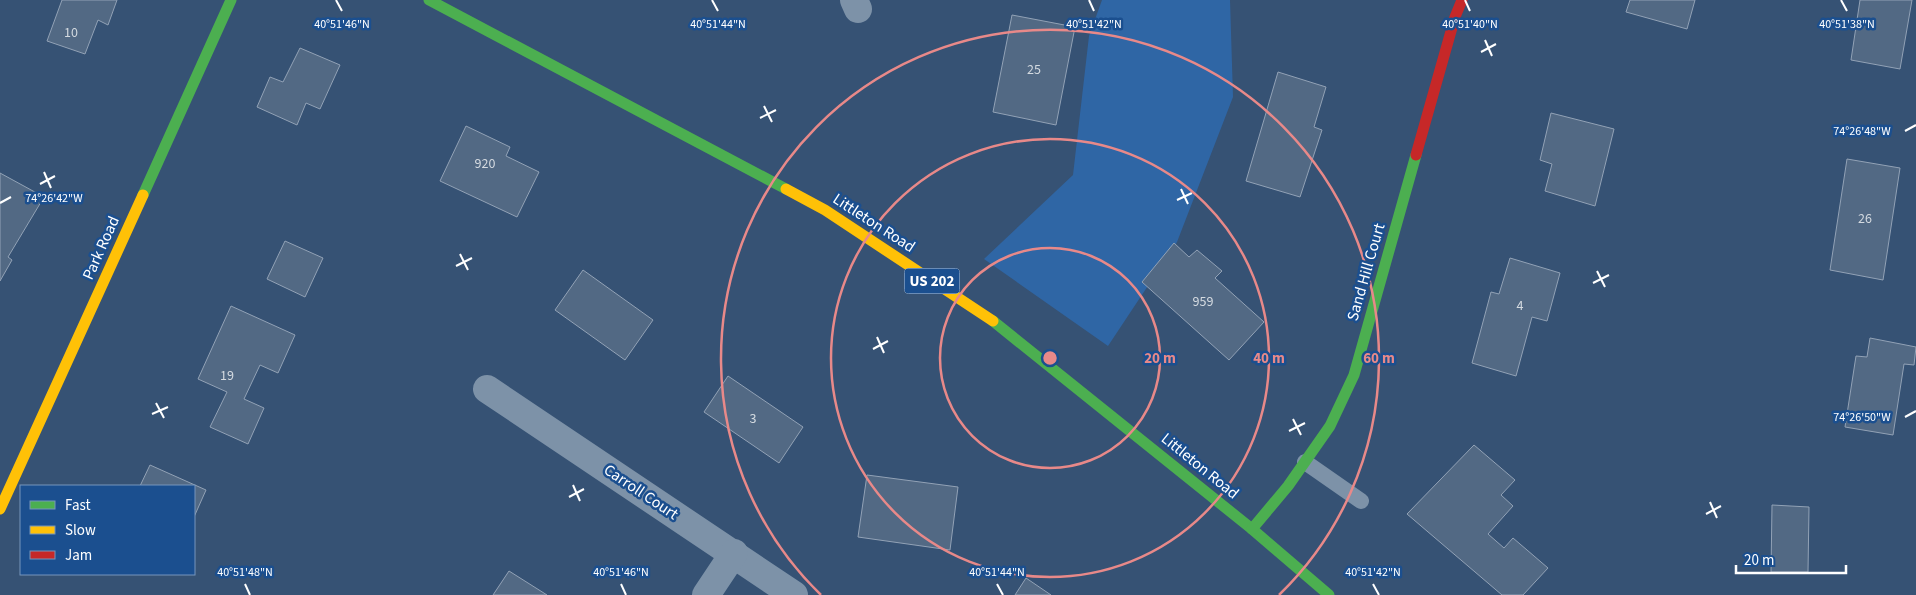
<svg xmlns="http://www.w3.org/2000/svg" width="1916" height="595" viewBox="0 0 1916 595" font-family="'Source Sans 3',sans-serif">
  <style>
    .green { fill: #2f66a5 }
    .building { fill: #526984; stroke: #92a2b6 }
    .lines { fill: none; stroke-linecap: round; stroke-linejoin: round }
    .lane { stroke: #7d92a8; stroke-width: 16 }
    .street { stroke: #7d92a8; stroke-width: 28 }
    .fast { stroke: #4caf50; stroke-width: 11 }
    .slow { stroke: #ffc107; stroke-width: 11 }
    .jam { stroke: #c62828; stroke-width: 11 }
    .ticks { fill: none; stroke: #fff; stroke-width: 2 }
    .ring { fill: none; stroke: #e88989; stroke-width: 2.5 }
    .labels { text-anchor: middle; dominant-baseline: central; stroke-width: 5; stroke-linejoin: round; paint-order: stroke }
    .number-label { font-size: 14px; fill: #d4dae0 }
    .shield { fill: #1b4f8f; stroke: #bbcadd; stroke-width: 1 }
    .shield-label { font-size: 15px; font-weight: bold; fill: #fff }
    .street-label { font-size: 16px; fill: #fff; stroke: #1b4f8f }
    .ticks-label { font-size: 12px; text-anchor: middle; fill: #fff; stroke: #1b4f8f; stroke-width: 5; stroke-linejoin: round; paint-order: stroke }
    .centre { fill: #e88989; stroke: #1b4f8f; stroke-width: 2.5 }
    .ring-label { font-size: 15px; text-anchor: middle; font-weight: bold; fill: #e88989; stroke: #1b4f8f; stroke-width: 5; stroke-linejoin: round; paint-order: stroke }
  </style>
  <rect width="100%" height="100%" fill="#365274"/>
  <path class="green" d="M1102,0H1230L1233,97L1177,242L1108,346L984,259L1073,175L1089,36Z"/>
  <g class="building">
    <path d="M62,0H117L108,25L98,20L85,54L47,41Z"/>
    <path d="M1630,0H1695L1687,29L1626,12Z"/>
    <path d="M1860,0H1912L1900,69L1851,60Z"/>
    <path d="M1012,15L1075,27L1056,125L993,112Z"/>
    <path d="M300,48L340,65L320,109L306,103L297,125L257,107L270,77L283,82Z"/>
    <path d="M1278,72L1326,87L1314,127L1322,130L1300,197L1246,181Z"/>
    <path d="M1551,113L1614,129L1595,206L1545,191L1552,164L1540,160Z"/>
    <path d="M466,126L510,147L506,156L539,172L517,217L440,181Z"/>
    <path d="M1847,159L1900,168L1883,280L1830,270Z"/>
    <path d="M0,173L44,197L8,257L12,260L0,281Z"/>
    <path d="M285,241L323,258L305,297L267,279Z"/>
    <path d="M1174,243L1189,257L1197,250L1222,271L1215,278L1264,322L1229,360L1142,282Z"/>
    <path d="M1510,258L1560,273L1547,321L1532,317L1516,376L1472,363L1491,292L1499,294Z"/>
    <path d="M583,270L653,320L625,360L555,310Z"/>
    <path d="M231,306L295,335L278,373L260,365L244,399L264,408L248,444L210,427L227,392L198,379Z"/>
    <path d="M1870,338L1916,347L1914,365L1904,364L1893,435L1845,427L1856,356L1867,357Z"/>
    <path d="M728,376L803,427L779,463L704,412Z"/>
    <path d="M1474,445L1515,480L1501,495L1513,506L1488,534L1504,548L1513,538L1548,568L1523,595H1502L1407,514Z"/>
    <path d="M150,465L206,490L194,517V486H140Z"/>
    <path d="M867,475L958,487L950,550L858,537Z"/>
    <path d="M1772,505L1809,507L1808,572H1771Z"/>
    <path d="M509,571L547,595H493Z"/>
    <path d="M1026,578L1051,595H1015Z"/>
  </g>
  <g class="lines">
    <path class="lane" d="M1305,462L1361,501"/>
    <g class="street">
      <path d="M854,0L858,9"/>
      <path d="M487,389L794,595"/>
      <path d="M706,595L734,553"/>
    </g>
    <g class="fast">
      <path d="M429,0L786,189"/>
      <path d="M143,195L231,0"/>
      <path d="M993,321L1252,529L1329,595"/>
      <path d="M1252,529L1288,486L1330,426L1354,375L1416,155"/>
    </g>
    <g class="slow">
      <path d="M786,189L825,210L993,321"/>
      <path d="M0,509L143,195"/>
    </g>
    <path class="jam" d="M1416,155L1455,17L1462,0"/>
  </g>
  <path class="ticks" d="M336,0L342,11M712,0L718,11M1089,0L1094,11M1465,0L1470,11M1841,0L1847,11M1485,40L1492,56M1481,52L1496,44M764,106L772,122M760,118L776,110M1905,131L1916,125M44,172L51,188M40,184L55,176M1181,189L1188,204M1177,200L1192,193M0,203L11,197M460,254L468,270M456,266L472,258M1597,271L1605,287M1593,283L1609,275M877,337L884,353M873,349L888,341M156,403L164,418M152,414L168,407M1905,417L1916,411M1293,419L1301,435M1289,431L1305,423M573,485L580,501M569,497L584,489M1710,502L1717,518M1706,514L1721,506M245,584L250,595M621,584L626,595M997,584L1003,595M1373,584L1379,595"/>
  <g class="ring">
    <circle cx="1050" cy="358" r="110"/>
    <circle cx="1050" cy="358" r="219"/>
    <path d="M821 595A329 329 0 1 1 1279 595"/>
  </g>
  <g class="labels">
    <g class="number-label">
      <text x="71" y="33">10</text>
      <text x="1034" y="70">25</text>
      <text x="485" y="164">920</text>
      <text x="1865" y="219">26</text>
      <text x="1203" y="302">959</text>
      <text x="1520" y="306">4</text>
      <text x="227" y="376">19</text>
      <text x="753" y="419">3</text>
    </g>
    <rect class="shield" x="904.5" y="268.5" width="55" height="25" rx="4"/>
    <g class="shield-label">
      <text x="932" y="281">US 202</text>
    </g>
    <g class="street-label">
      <text transform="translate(874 223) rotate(33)">Littleton Road</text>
      <text transform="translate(101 248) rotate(-66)">Park Road</text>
      <text transform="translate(1366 272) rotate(-74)">Sand Hill Court</text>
      <text transform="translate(1200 466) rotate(39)">Littleton Road</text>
      <text transform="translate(641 492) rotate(34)">Carroll Court</text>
    </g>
  </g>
  <g class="ticks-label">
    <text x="718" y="28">40°51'44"N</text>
    <text x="1094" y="28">40°51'42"N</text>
    <text x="342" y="28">40°51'46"N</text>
    <text x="1470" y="28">40°51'40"N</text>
    <text x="1847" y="28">40°51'38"N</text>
    <text x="1862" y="135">74°26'48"W</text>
    <text x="54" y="202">74°26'42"W</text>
    <text x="1862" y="421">74°26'50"W</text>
    <text x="245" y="576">40°51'48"N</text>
    <text x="621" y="576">40°51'46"N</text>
    <text x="997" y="576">40°51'44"N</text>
    <text x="1373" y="576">40°51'42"N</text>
  </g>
  <circle cx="1050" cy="358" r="8" class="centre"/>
  <g class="ring-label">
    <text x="1160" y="363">20 m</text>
    <text x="1269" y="363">40 m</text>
    <text x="1379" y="363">60 m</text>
  </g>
  <rect x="20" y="485" width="175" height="90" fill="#1b4f8f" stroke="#7695bc"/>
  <rect x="30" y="501" width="25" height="8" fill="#4caf50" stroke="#7695bc"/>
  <text x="65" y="510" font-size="15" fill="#ffffff">Fast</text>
  <rect x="30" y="526" width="25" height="8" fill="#ffc107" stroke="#7695bc"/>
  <text x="65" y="535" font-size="15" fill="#ffffff">Slow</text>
  <rect x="30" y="551" width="25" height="8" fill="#c62828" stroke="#7695bc"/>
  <text x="65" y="560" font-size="15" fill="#ffffff">Jam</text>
  <path d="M1736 565v8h110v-8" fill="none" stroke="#ffffff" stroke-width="2.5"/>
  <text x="1744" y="565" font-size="15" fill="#ffffff" stroke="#1b4f8f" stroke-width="4" paint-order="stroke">20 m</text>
</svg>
